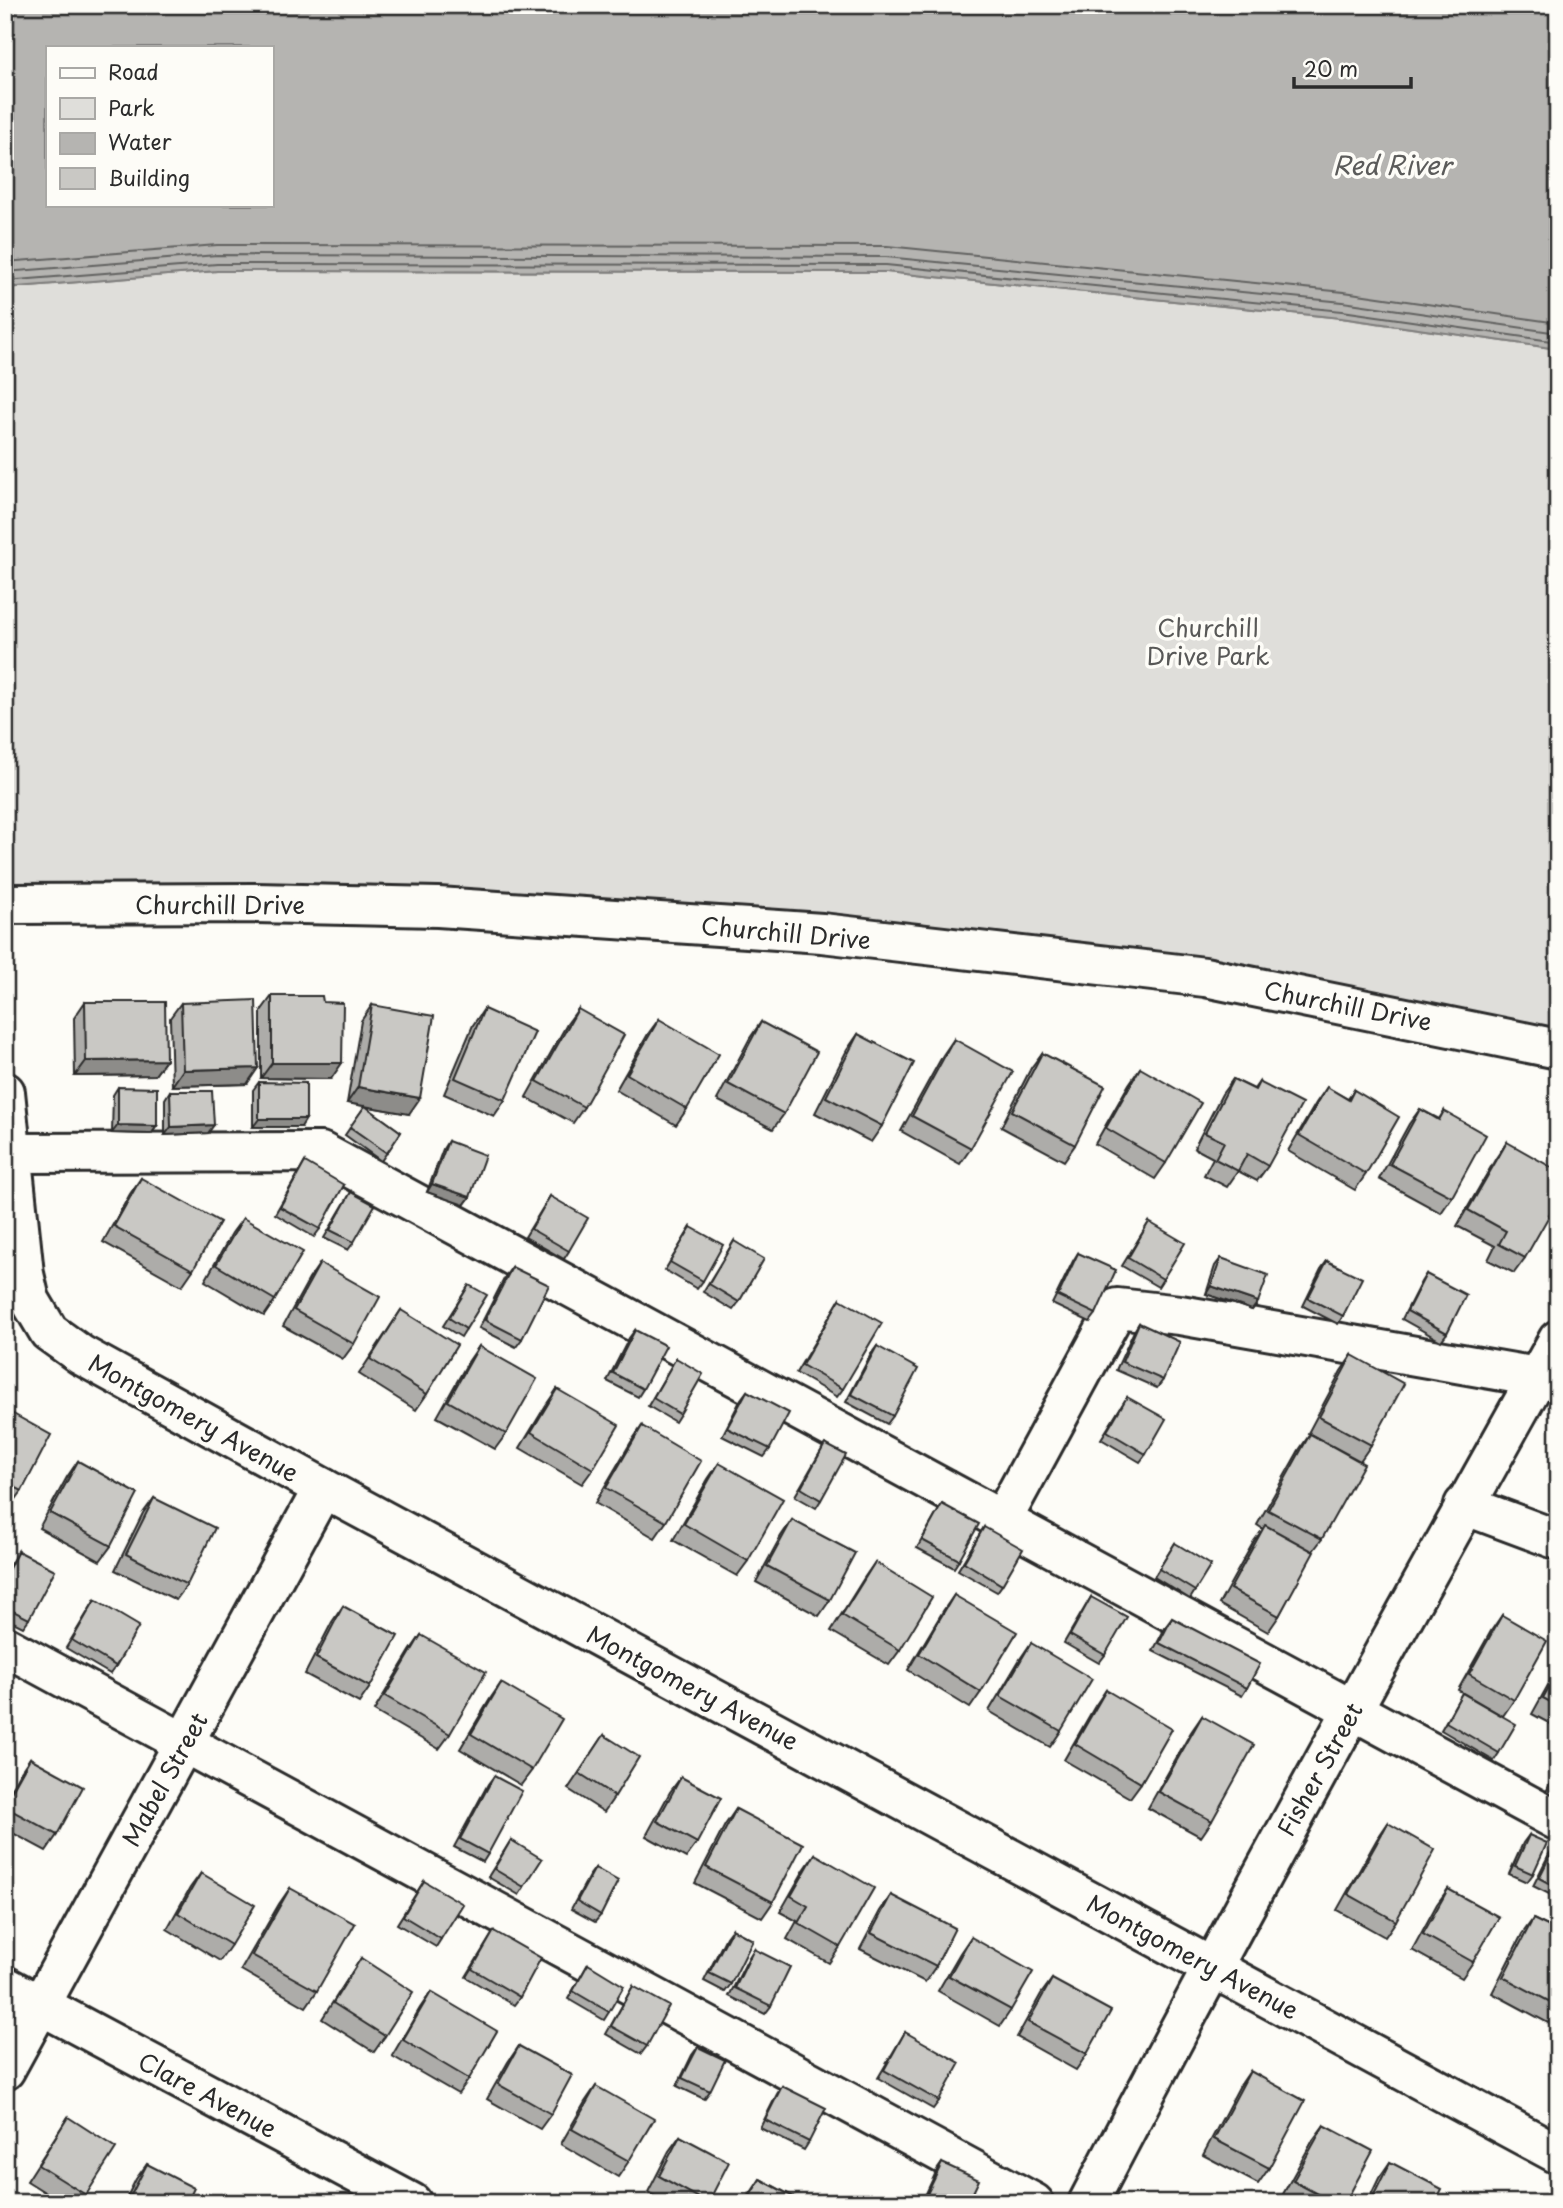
<svg xmlns="http://www.w3.org/2000/svg" width="1563" height="2208" viewBox="0 0 1563 2208" font-family="'Playpen Sans',sans-serif">
  <style>
    .green { fill: #dfdeda; stroke: #858482; stroke-width: 2 }
    .water { fill: #b5b4b1; stroke: #7e7d7b; stroke-width: 2; fill-rule: evenodd }
    .lines { fill: none; stroke-linecap: round; stroke-linejoin: round }
    .shore { stroke: #626261; stroke-width: 2 }
    .minor-casing { stroke: #2b2b2b; stroke-width: 44 }
    .minor { stroke: #fdfcf7; stroke-width: 38 }
    .wall { fill: #adaca9; stroke: #2b2b2b; stroke-width: 2 }
    .shaded-wall { fill: #8d8c89; stroke: #2b2b2b; stroke-width: 2 }
    .building { fill: #c9c8c4; stroke: #2b2b2b; stroke-width: 2 }
    .labels { text-anchor: middle; dominant-baseline: central; stroke-width: 7; stroke-linejoin: round; paint-order: stroke }
    .park-label { font-size: 24px; fill: #585857; stroke: #fdfcf7 }
    .street-label { font-size: 24px; fill: #2b2b2b; stroke: #fdfcf7 }
    .water-label { font-size: 26px; font-style: italic; fill: #5b5b5a; stroke: #fdfcf7 }
  </style>
  <rect width="100%" height="100%" fill="#fdfcf7"/>
  <filter id="ink" filterUnits="userSpaceOnUse"><feTurbulence type="fractalNoise" baseFrequency=".0143" numOctaves="2"/><feDisplacementMap in="SourceGraphic" scale="14" xChannelSelector="R" yChannelSelector="G"/><feConvolveMatrix kernelMatrix="1 2 1 2 8 2 1 2 1" color-interpolation-filters="sRGB"/></filter>
  <g filter="url(#ink)">
    <path class="green" d="M217,271L886,272L1341,318L1558,349V1049L822,933L5,904V288Z"/>
    <path class="water" d="M5,5H1558V349L1341,318L886,272L217,271L5,288ZM47,47H271V205H47Z"/>
    <g class="lines">
      <g class="shore">
        <path d="M5,262L217,245L887,246L1344,292L1558,323"/>
        <path d="M5,272L217,255L886,257L1343,302L1558,333"/>
        <path d="M5,281L217,264L886,265L1342,311L1558,342"/>
      </g>
      <g class="minor-casing">
        <g id="minor">
          <path d="M5,904L256,903L438,907L822,933L1205,977L1558,1049"/>
          <path d="M5,1092L24,1274L30,1300L49,1332L81,1355L323,1488L1558,2154"/>
          <path d="M11,1153L321,1152L1558,1821"/>
          <path d="M1464,1505L1558,1540"/>
          <path d="M1002,1520L1117,1308L1180,1315L1537,1377"/>
          <path d="M5,1646L1034,2203"/>
          <path d="M5,1986L412,2203"/>
          <path d="M5,2070L323,1488"/>
          <path d="M1088,2203C1239,1912 1398,1626 1558,1340"/>
        </g>
      </g>
      <use href="#minor" class="minor"/>
    </g>
    <g class="wall">
      <path d="M272,996L331,1079L261,1078V1011Z"/>
      <path d="M85,1002L166,1060L155,1075L75,1076L74,1018Z"/>
      <path d="M181,1003L247,1084L172,1086L170,1018Z"/>
      <path d="M372,1005L409,1114L347,1103L361,1021Z"/>
      <path d="M484,1009L505,1100L494,1116L444,1094L473,1025Z"/>
      <path d="M578,1009L584,1107L573,1123L526,1097L567,1024Z"/>
      <path d="M659,1019L687,1109L676,1125L616,1090L648,1034Z"/>
      <path d="M761,1022L784,1114L773,1129L717,1100L750,1038Z"/>
      <path d="M858,1034L882,1126L871,1142L815,1113L847,1050Z"/>
      <path d="M954,1039L971,1148L960,1164L901,1131L943,1055Z"/>
      <path d="M1042,1053L1075,1145L1064,1161L1001,1127L1031,1068Z"/>
      <path d="M1140,1068L1166,1163L1155,1179L1095,1144L1129,1084Z"/>
      <path d="M1233,1079L1254,1089L1259,1082L1268,1166L1257,1181L1238,1171L1227,1187L1204,1175L1213,1158L1194,1148L1222,1094Z"/>
      <path d="M259,1082L301,1127H253V1090Z"/>
      <path d="M118,1087L157,1126L151,1134L112,1133L113,1095Z"/>
      <path d="M1327,1087L1348,1099L1354,1090L1366,1174L1355,1190L1288,1151L1316,1103Z"/>
      <path d="M170,1091L208,1133L165,1135V1099Z"/>
      <path d="M365,1106L401,1132L381,1161L345,1135Z"/>
      <path d="M1420,1109L1439,1119L1444,1111L1452,1197L1441,1213L1379,1179L1409,1124Z"/>
      <path d="M448,1141L470,1197L464,1205L427,1192L443,1149Z"/>
      <path d="M1507,1142L1525,1258L1514,1273L1488,1260L1495,1246L1457,1226L1496,1158Z"/>
      <path d="M305,1162L320,1229L314,1237L275,1214Z"/>
      <path d="M141,1178L193,1270L182,1286L103,1242L130,1194Z"/>
      <path d="M351,1192L354,1242L348,1250L324,1238Z"/>
      <path d="M550,1196L569,1251L564,1259L525,1237Z"/>
      <path d="M243,1218L275,1300L264,1316L205,1281L232,1233Z"/>
      <path d="M1149,1222L1163,1279L1158,1287L1122,1266Z"/>
      <path d="M691,1227L703,1281L697,1289L665,1270Z"/>
      <path d="M734,1241L739,1302L733,1310L703,1292Z"/>
      <path d="M1078,1253L1096,1314L1090,1322L1052,1304L1073,1261Z"/>
      <path d="M1221,1258L1258,1302L1252,1310L1206,1294L1215,1266Z"/>
      <path d="M1327,1261L1343,1316L1338,1324L1303,1306L1321,1269Z"/>
      <path d="M320,1263L354,1344L343,1359L283,1326L309,1279Z"/>
      <path d="M512,1267L522,1339L516,1347L479,1328L506,1275Z"/>
      <path d="M1426,1274L1447,1333L1441,1341L1402,1319L1421,1282Z"/>
      <path d="M469,1285L466,1329L461,1337L443,1326Z"/>
      <path d="M840,1299L843,1389L837,1397L796,1373Z"/>
      <path d="M401,1310L427,1394L416,1410L359,1374Z"/>
      <path d="M1139,1323L1163,1380L1157,1388L1116,1370L1134,1331Z"/>
      <path d="M635,1330L643,1389L638,1397L607,1381L629,1338Z"/>
      <path d="M479,1346L506,1434L495,1449L437,1417L468,1362Z"/>
      <path d="M877,1346L893,1416L887,1424L846,1402L871,1354Z"/>
      <path d="M1352,1355L1371,1445L1360,1461L1308,1433L1341,1371Z"/>
      <path d="M676,1358L680,1414L675,1422L648,1406Z"/>
      <path d="M557,1389L593,1469L582,1484L520,1448L546,1405Z"/>
      <path d="M747,1391L770,1449L764,1457L722,1436L741,1399Z"/>
      <path d="M1127,1397L1146,1454L1140,1462L1101,1439Z"/>
      <path d="M5,1411L22,1491L11,1506L5,1503Z"/>
      <path d="M642,1426L666,1522L655,1538L595,1503L631,1442Z"/>
      <path d="M1310,1434L1322,1539L1313,1551L1279,1616L1268,1632L1219,1604L1254,1541L1263,1529L1257,1525L1299,1450Z"/>
      <path d="M825,1444L821,1500L816,1508L795,1496Z"/>
      <path d="M78,1461L111,1546L100,1561L39,1528L67,1477Z"/>
      <path d="M719,1463L748,1561L737,1576L673,1540L708,1479Z"/>
      <path d="M154,1498L187,1585L176,1600L115,1570L143,1513Z"/>
      <path d="M942,1504L959,1560L954,1568L917,1548Z"/>
      <path d="M792,1520L830,1600L819,1616L756,1582L781,1536Z"/>
      <path d="M984,1527L1002,1585L997,1592L958,1570Z"/>
      <path d="M1175,1543L1195,1591L1190,1599L1154,1577Z"/>
      <path d="M18,1551L29,1619L23,1627L5,1618V1573Z"/>
      <path d="M875,1562L900,1650L889,1665L831,1631L864,1578Z"/>
      <path d="M954,1595L981,1692L970,1708L908,1670L943,1611Z"/>
      <path d="M1091,1597L1105,1655L1099,1663L1064,1643Z"/>
      <path d="M95,1600L116,1666L110,1674L66,1648Z"/>
      <path d="M343,1606L370,1687L359,1703L305,1674L332,1622Z"/>
      <path d="M1502,1615L1514,1700L1503,1716L1458,1690L1491,1631Z"/>
      <path d="M1172,1618L1247,1688L1242,1696L1153,1651L1166,1626Z"/>
      <path d="M421,1635L450,1734L439,1749L374,1711L410,1651Z"/>
      <path d="M1031,1643L1061,1731L1050,1747L989,1711L1020,1659Z"/>
      <path d="M1558,1667V1728L1532,1714Z"/>
      <path d="M501,1683L532,1770L521,1785L460,1749L490,1699Z"/>
      <path d="M1106,1690L1141,1783L1130,1798L1064,1760L1095,1706Z"/>
      <path d="M1462,1693L1499,1753L1494,1761L1441,1730Z"/>
      <path d="M1202,1716L1212,1821L1201,1837L1148,1808L1191,1732Z"/>
      <path d="M604,1735L615,1796L604,1812L568,1789Z"/>
      <path d="M30,1758L57,1835L46,1851L5,1829V1799L19,1774Z"/>
      <path d="M1558,1768V1798L1546,1792Z"/>
      <path d="M494,1776L488,1854L483,1862L454,1847L488,1784Z"/>
      <path d="M681,1777L697,1843L686,1858L646,1836L670,1792Z"/>
      <path d="M736,1809L773,1902L762,1918L695,1883L725,1825Z"/>
      <path d="M1388,1823L1396,1921L1385,1937L1337,1910L1377,1839Z"/>
      <path d="M1529,1835L1533,1874L1527,1882L1509,1874L1523,1843Z"/>
      <path d="M511,1840L524,1887L519,1895L488,1877Z"/>
      <path d="M1555,1846L1558,1848L1557,1898L1533,1886L1549,1854Z"/>
      <path d="M815,1854L840,1947L829,1963L787,1939L797,1921L780,1912L804,1870Z"/>
      <path d="M595,1868L601,1915L595,1922L571,1909L589,1876Z"/>
      <path d="M201,1873L231,1945L220,1961L167,1929L190,1888Z"/>
      <path d="M424,1881L441,1939L436,1947L397,1924Z"/>
      <path d="M290,1888L317,1991L306,2007L241,1970L279,1904Z"/>
      <path d="M1448,1889L1473,1962L1462,1978L1412,1950L1437,1904Z"/>
      <path d="M891,1895L936,1966L925,1982L860,1949L880,1911Z"/>
      <path d="M1533,1919L1558,1931V2009L1548,2023L1492,1993L1522,1934Z"/>
      <path d="M732,1929L731,1984L725,1992L704,1981L726,1937Z"/>
      <path d="M494,1931L520,1997L514,2005L466,1977Z"/>
      <path d="M971,1937L1011,2010L1000,2026L938,1991L960,1953Z"/>
      <path d="M754,1949L771,2006L765,2014L729,1996L749,1957Z"/>
      <path d="M361,1958L385,2036L374,2052L322,2019Z"/>
      <path d="M588,1964L609,2012L604,2020L568,1999Z"/>
      <path d="M1052,1979L1087,2054L1076,2070L1017,2037L1041,1994Z"/>
      <path d="M633,1986L647,2046L641,2054L606,2034Z"/>
      <path d="M431,1992L469,2079L458,2094L392,2056L420,2008Z"/>
      <path d="M905,2032L939,2101L933,2109L878,2078Z"/>
      <path d="M519,2046L551,2114L540,2129L487,2099L508,2062Z"/>
      <path d="M698,2047L710,2091L704,2099L677,2086L692,2055Z"/>
      <path d="M1250,2071L1269,2168L1258,2184L1203,2155L1239,2087Z"/>
      <path d="M596,2086L629,2161L618,2177L561,2144L585,2102Z"/>
      <path d="M782,2086L809,2142L804,2150L760,2128L777,2094Z"/>
      <path d="M68,2117L86,2195L81,2203H62L27,2181Z"/>
      <path d="M1324,2125L1345,2203H1294L1282,2196L1313,2140Z"/>
      <path d="M680,2136L708,2203H667L648,2192L669,2151Z"/>
      <path d="M1390,2162L1435,2203H1367L1379,2178Z"/>
      <path d="M942,2163L968,2203L922,2202L937,2170Z"/>
      <path d="M147,2164L187,2203H124L136,2179Z"/>
      <path d="M760,2179L805,2203H744Z"/>
    </g>
    <g class="shaded-wall">
      <path d="M166,1060L155,1075L75,1076L86,1061Z"/>
      <path d="M272,1063H342L331,1079L261,1078Z"/>
      <path d="M258,1068L247,1084L172,1086L183,1070Z"/>
      <path d="M358,1087L420,1098L409,1114L347,1103Z"/>
      <path d="M259,1119H306L301,1127H253Z"/>
      <path d="M118,1125L157,1126L151,1134L112,1133Z"/>
      <path d="M214,1125L208,1133L165,1135L171,1127Z"/>
      <path d="M432,1184L470,1197L464,1205L427,1192Z"/>
      <path d="M1211,1286L1258,1302L1252,1310L1206,1294Z"/>
    </g>
    <g class="building">
      <path d="M272,996H322L323,1002L343,1003L342,1063H272Z"/>
      <path d="M256,1000L258,1068L183,1070L181,1003Z"/>
      <path d="M85,1002H165L166,1060L86,1061Z"/>
      <path d="M372,1005L434,1016L420,1098L358,1087Z"/>
      <path d="M484,1009L535,1032L505,1100L455,1078Z"/>
      <path d="M578,1009L624,1035L584,1107L537,1081Z"/>
      <path d="M659,1019L719,1054L687,1109L627,1074Z"/>
      <path d="M761,1022L817,1052L784,1114L728,1084Z"/>
      <path d="M858,1034L914,1063L882,1126L826,1097Z"/>
      <path d="M954,1039L1013,1072L971,1148L912,1116Z"/>
      <path d="M1042,1053L1105,1086L1075,1145L1012,1111Z"/>
      <path d="M1140,1068L1201,1103L1166,1163L1106,1128Z"/>
      <path d="M1233,1079L1255,1090L1259,1082L1302,1104L1268,1166L1247,1154L1238,1171L1215,1159L1224,1142L1205,1133Z"/>
      <path d="M259,1082L306,1083V1119H259Z"/>
      <path d="M118,1087L157,1088V1126L118,1125Z"/>
      <path d="M1327,1087L1349,1100L1354,1090L1399,1117L1366,1174L1299,1135Z"/>
      <path d="M170,1091H212L214,1125L171,1127Z"/>
      <path d="M365,1106L401,1132L387,1153L350,1127Z"/>
      <path d="M1420,1109L1439,1120L1444,1111L1486,1135L1452,1197L1390,1164Z"/>
      <path d="M448,1141L485,1155L470,1197L432,1184Z"/>
      <path d="M1507,1142L1558,1171V1200L1525,1258L1499,1244L1506,1231L1468,1210Z"/>
      <path d="M305,1162L344,1185L320,1229L280,1207Z"/>
      <path d="M141,1178L220,1222L193,1270L114,1226Z"/>
      <path d="M351,1192L375,1205L354,1242L330,1230Z"/>
      <path d="M550,1196L588,1218L569,1251L531,1229Z"/>
      <path d="M243,1218L303,1252L275,1300L216,1265Z"/>
      <path d="M1149,1222L1185,1243L1163,1279L1128,1258Z"/>
      <path d="M691,1227L723,1245L703,1281L670,1262Z"/>
      <path d="M734,1241L764,1259L739,1302L709,1284Z"/>
      <path d="M1078,1253L1116,1270L1096,1314L1058,1296Z"/>
      <path d="M1221,1258L1268,1275L1258,1302L1211,1286Z"/>
      <path d="M1327,1261L1362,1278L1343,1316L1308,1298Z"/>
      <path d="M320,1263L380,1297L354,1344L294,1310Z"/>
      <path d="M512,1267L549,1285L522,1339L485,1320Z"/>
      <path d="M1426,1274L1466,1295L1447,1333L1407,1311Z"/>
      <path d="M469,1285L487,1295L466,1329L449,1318Z"/>
      <path d="M840,1299L882,1323L843,1389L802,1365Z"/>
      <path d="M401,1310L457,1345L427,1394L370,1359Z"/>
      <path d="M1139,1323L1180,1342L1163,1380L1122,1362Z"/>
      <path d="M635,1330L666,1346L643,1389L613,1373Z"/>
      <path d="M479,1346L537,1379L506,1434L448,1401Z"/>
      <path d="M877,1346L918,1369L893,1416L851,1394Z"/>
      <path d="M1352,1355L1404,1384L1371,1445L1319,1417Z"/>
      <path d="M676,1358L703,1374L680,1414L653,1398Z"/>
      <path d="M557,1389L619,1425L593,1469L531,1432Z"/>
      <path d="M747,1391L789,1413L770,1449L727,1428Z"/>
      <path d="M1127,1397L1166,1419L1146,1454L1107,1431Z"/>
      <path d="M6,1410L51,1435L22,1491L5,1482Z"/>
      <path d="M642,1426L701,1461L666,1522L606,1488Z"/>
      <path d="M1310,1434L1364,1464L1322,1539L1268,1510Z"/>
      <path d="M825,1444L846,1455L821,1500L801,1488Z"/>
      <path d="M78,1461L138,1494L111,1546L50,1513Z"/>
      <path d="M719,1463L783,1499L748,1561L684,1524Z"/>
      <path d="M154,1498L215,1528L187,1585L126,1554Z"/>
      <path d="M942,1504L979,1524L959,1560L922,1540Z"/>
      <path d="M792,1520L855,1553L830,1600L767,1566Z"/>
      <path d="M1265,1525L1314,1552L1279,1616L1230,1589Z"/>
      <path d="M984,1527L1023,1549L1002,1585L964,1562Z"/>
      <path d="M1175,1543L1211,1565L1195,1591L1159,1569Z"/>
      <path d="M18,1551L55,1570L29,1619L5,1607V1576Z"/>
      <path d="M875,1562L932,1597L900,1650L842,1615Z"/>
      <path d="M954,1595L1017,1632L981,1692L919,1654Z"/>
      <path d="M1091,1597L1127,1617L1105,1655L1070,1635Z"/>
      <path d="M95,1600L139,1626L116,1666L72,1640Z"/>
      <path d="M343,1606L398,1636L370,1687L316,1658Z"/>
      <path d="M1502,1615L1547,1641L1514,1700L1469,1674Z"/>
      <path d="M1172,1618L1260,1664L1247,1688L1159,1643Z"/>
      <path d="M421,1635L486,1672L450,1734L385,1696Z"/>
      <path d="M1031,1643L1092,1679L1061,1731L1000,1696Z"/>
      <path d="M1558,1671V1706L1543,1698Z"/>
      <path d="M501,1683L562,1719L532,1770L471,1734Z"/>
      <path d="M1106,1690L1172,1729L1141,1783L1075,1744Z"/>
      <path d="M1462,1693L1516,1724L1499,1753L1446,1722Z"/>
      <path d="M1202,1716L1254,1745L1212,1821L1159,1792Z"/>
      <path d="M604,1735L639,1757L615,1796L579,1773Z"/>
      <path d="M30,1758L83,1787L57,1835L5,1807V1803Z"/>
      <path d="M1558,1772V1787L1552,1784Z"/>
      <path d="M494,1776L522,1791L488,1854L460,1839Z"/>
      <path d="M681,1777L721,1798L697,1843L657,1821Z"/>
      <path d="M736,1809L803,1844L773,1902L706,1867Z"/>
      <path d="M1388,1823L1435,1850L1396,1921L1348,1894Z"/>
      <path d="M1529,1835L1547,1843L1533,1874L1515,1866Z"/>
      <path d="M511,1840L542,1859L524,1887L494,1869Z"/>
      <path d="M1555,1846L1558,1848V1888L1539,1878Z"/>
      <path d="M815,1854L874,1888L840,1947L798,1923L808,1906L791,1896Z"/>
      <path d="M595,1868L618,1881L601,1915L577,1901Z"/>
      <path d="M201,1873L255,1905L231,1945L178,1913Z"/>
      <path d="M424,1881L463,1904L441,1939L403,1916Z"/>
      <path d="M290,1888L355,1924L317,1991L252,1955Z"/>
      <path d="M1448,1889L1499,1917L1473,1962L1423,1934Z"/>
      <path d="M891,1895L955,1928L936,1966L871,1933Z"/>
      <path d="M1533,1919L1558,1931V2006L1503,1977Z"/>
      <path d="M732,1929L753,1940L731,1984L709,1973Z"/>
      <path d="M494,1931L541,1958L520,1997L472,1969Z"/>
      <path d="M971,1937L1033,1972L1011,2010L949,1976Z"/>
      <path d="M754,1949L790,1967L771,2006L735,1988Z"/>
      <path d="M361,1958L413,1992L385,2036L333,2003Z"/>
      <path d="M588,1964L624,1986L609,2012L573,1991Z"/>
      <path d="M1052,1979L1111,2011L1087,2054L1028,2022Z"/>
      <path d="M633,1986L669,2006L647,2046L611,2026Z"/>
      <path d="M431,1992L497,2031L469,2079L403,2040Z"/>
      <path d="M905,2032L960,2063L939,2101L884,2070Z"/>
      <path d="M519,2046L572,2075L551,2114L498,2084Z"/>
      <path d="M698,2047L725,2060L710,2091L682,2078Z"/>
      <path d="M1250,2071L1305,2101L1269,2168L1214,2139Z"/>
      <path d="M596,2086L654,2119L629,2161L572,2129Z"/>
      <path d="M782,2086L826,2108L809,2142L765,2120Z"/>
      <path d="M68,2117L116,2148L86,2195L38,2165Z"/>
      <path d="M1324,2125L1373,2151L1345,2203H1334L1293,2181Z"/>
      <path d="M680,2136L729,2162L708,2203L659,2176Z"/>
      <path d="M1390,2162L1442,2189L1435,2203H1370Z"/>
      <path d="M942,2163L979,2180L968,2203H945L927,2194Z"/>
      <path d="M147,2164L194,2188L187,2203H127Z"/>
      <path d="M760,2179L805,2203H746Z"/>
    </g>
  </g>
  <g class="labels">
    <g class="park-label">
      <text x="1208" y="627">Churchill<tspan x="1208" dy="28">Drive Park</tspan></text>
    </g>
    <g class="street-label">
      <text x="220" y="904">Churchill Drive</text>
      <text transform="translate(786 932) rotate(5)">Churchill Drive</text>
      <text transform="translate(1348 1005) rotate(11)">Churchill Drive</text>
      <text transform="translate(194 1417) rotate(29)">Montgomery Avenue</text>
      <text transform="translate(693 1687) rotate(28)">Montgomery Avenue</text>
      <text transform="translate(1319 1769) rotate(-61)">Fisher Street</text>
      <text transform="translate(164 1779) rotate(-61)">Mabel Street</text>
      <text transform="translate(1193 1956) rotate(28)">Montgomery Avenue</text>
      <text transform="translate(208 2094) rotate(28)">Clare Avenue</text>
    </g>
    <g class="water-label">
      <text x="1392" y="164">Red River</text>
    </g>
  </g>
  <rect width="1563" height="2208" fill="none" stroke="#fdfcf7" stroke-width="28"/>
  <rect x="14" y="14" width="1535" height="2180" fill="none" stroke="#2b2b2b" stroke-width="2.5" filter="url(#ink)"/>
  <rect x="46" y="46" width="228" height="161" fill="#fdfcf7" stroke="#a9a8a5" stroke-width="2"/>
  <rect x="60" y="68" width="35" height="10" fill="#fdfcf7" stroke="#a9a8a5" stroke-width="2"/>
  <text x="108" y="80" font-size="21" fill="#2b2b2b">Road</text>
  <rect x="60" y="98" width="35" height="21" fill="#dfdeda" stroke="#a9a8a5" stroke-width="2"/>
  <text x="108" y="116" font-size="21" fill="#2b2b2b">Park</text>
  <rect x="60" y="133" width="35" height="21" fill="#b5b4b1" stroke="#a9a8a5" stroke-width="2"/>
  <text x="108" y="150" font-size="21" fill="#2b2b2b">Water</text>
  <rect x="60" y="168" width="35" height="21" fill="#c9c8c4" stroke="#a9a8a5" stroke-width="2"/>
  <text x="108" y="186" font-size="21" fill="#2b2b2b">Building</text>
  <path d="M1294 77v10h117v-10" fill="none" stroke="#2b2b2b" stroke-width="3.5"/>
  <text x="1304" y="77" font-size="21" fill="#2b2b2b" stroke="#fdfcf7" stroke-width="5" paint-order="stroke">20 m</text>
</svg>
